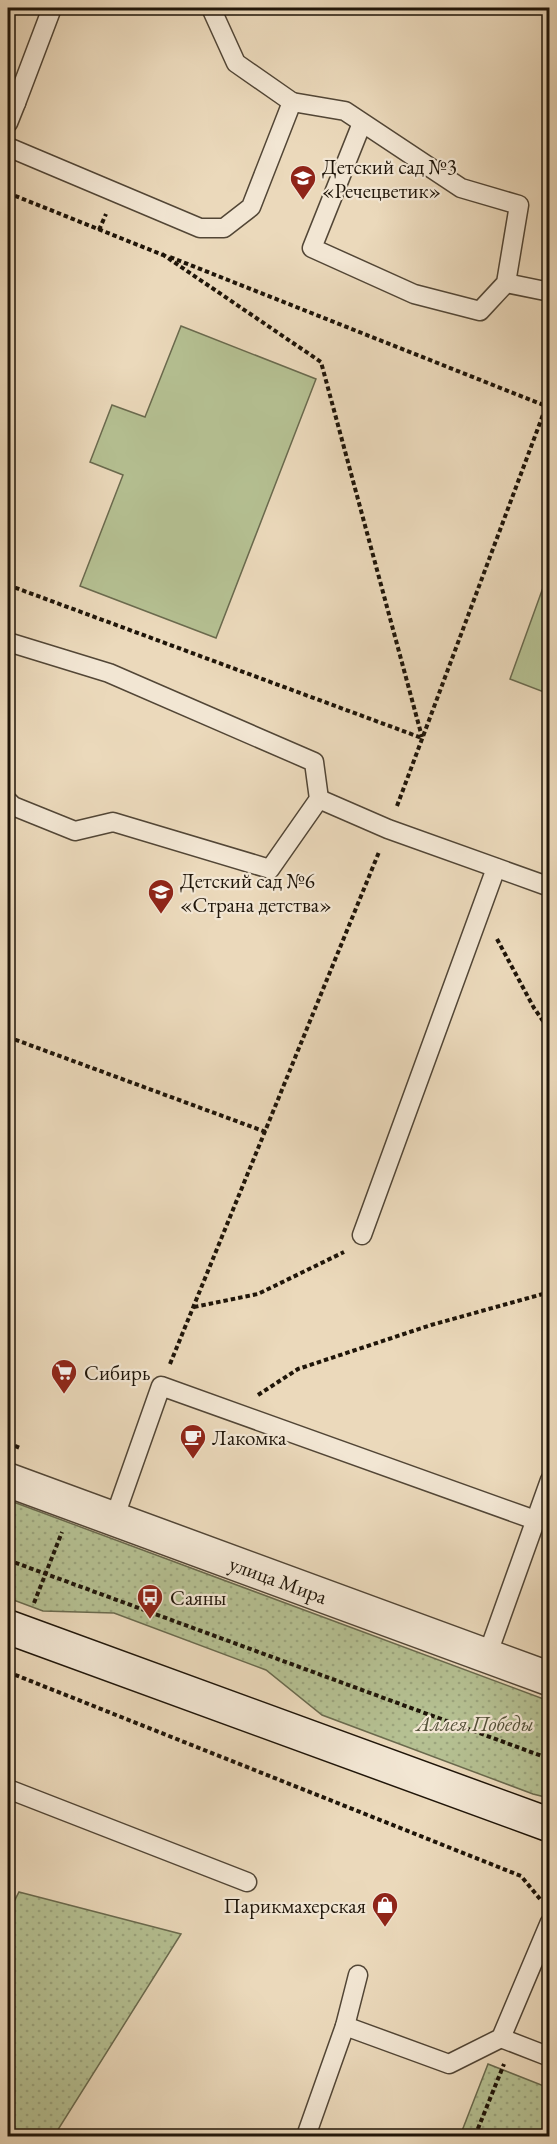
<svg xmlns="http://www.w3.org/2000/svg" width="557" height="2144" viewBox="0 0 557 2144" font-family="'EB Garamond',serif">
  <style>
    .park { fill: url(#park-dots); stroke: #6a6a4e; stroke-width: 1.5 }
    .pitch { fill: #b5c092; stroke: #6a6a4e; stroke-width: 1.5 }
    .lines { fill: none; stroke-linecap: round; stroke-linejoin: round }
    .lane-casing { stroke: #524636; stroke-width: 21 }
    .street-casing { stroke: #524636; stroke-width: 36 }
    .secondary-casing { stroke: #1f1509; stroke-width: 36 }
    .path { stroke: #1f1509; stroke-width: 4; stroke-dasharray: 4.5 3; stroke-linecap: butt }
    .lane { stroke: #f2e6d3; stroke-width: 18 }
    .street { stroke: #f2e6d3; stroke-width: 33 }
    .secondary { stroke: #f2e6d3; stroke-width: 33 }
    .labels { text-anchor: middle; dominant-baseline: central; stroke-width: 4.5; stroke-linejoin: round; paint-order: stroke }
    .poi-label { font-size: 21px; fill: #1f1509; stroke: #f2e6d3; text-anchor: start }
    .street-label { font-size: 21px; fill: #1f1509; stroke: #f2e6d3 }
    .park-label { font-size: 21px; font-style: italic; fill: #545139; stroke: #f2e6d3 }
  </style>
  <defs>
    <pattern id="park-dots" width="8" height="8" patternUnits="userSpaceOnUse" patternTransform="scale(1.5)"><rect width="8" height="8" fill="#b5c092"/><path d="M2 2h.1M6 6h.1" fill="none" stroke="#9ba47d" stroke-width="1.8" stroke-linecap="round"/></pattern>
  </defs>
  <rect width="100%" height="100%" fill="#ebd9bb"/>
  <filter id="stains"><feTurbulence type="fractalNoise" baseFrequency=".00333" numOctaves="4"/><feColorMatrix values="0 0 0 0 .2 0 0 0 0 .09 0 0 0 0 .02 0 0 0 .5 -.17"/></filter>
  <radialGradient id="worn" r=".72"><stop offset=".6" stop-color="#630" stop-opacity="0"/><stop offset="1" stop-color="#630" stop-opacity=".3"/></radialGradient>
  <g class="park">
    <path d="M8,1500L549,1701V1798L533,1794L322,1715L266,1670L114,1613L43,1611L8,1598Z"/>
    <path d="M19,1892L181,1934L54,2136H20L8,2128V1913Z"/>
    <path d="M488,2064L549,2088V2136H460Z"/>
  </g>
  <g class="pitch">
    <path d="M181,326L316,379L216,638L80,586L123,475L90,462L112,405L145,417Z"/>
    <path d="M549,571V694L510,679Z"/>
  </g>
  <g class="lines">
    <g class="lane-casing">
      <g id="lane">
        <path d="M211,8L236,63L292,102"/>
        <path d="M8,100L16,103L52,8"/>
        <path d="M8,123L16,103"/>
        <path d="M8,147L200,228H224L251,207L292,102L345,111L461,188L519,205L506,283L480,311L414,294L312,248L362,123"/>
        <path d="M506,283L550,292"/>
        <path d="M8,642L109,673L314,762L319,799L270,869L113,822L75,831L13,806L8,801"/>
        <path d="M319,799L388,829L550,887"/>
        <path d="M362,1235L496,868"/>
        <path d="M114,1519L161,1386L535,1520"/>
        <path d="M487,1656L550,1480"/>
        <path d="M8,1789L247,1882"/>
        <path d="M345,2026L449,2064L501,2038L550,1922"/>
        <path d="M501,2038L550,2057"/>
        <path d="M306,2136L345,2026L358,1975"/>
      </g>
    </g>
    <g class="street-casing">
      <g id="street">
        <path id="s1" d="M8,1480L550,1679"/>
      </g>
    </g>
    <g class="secondary-casing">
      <path id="secondary" d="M8,1627L550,1825"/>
    </g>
    <g class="path">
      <path d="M8,193L163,255"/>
      <path d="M99,230L106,214"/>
      <path d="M162,254L321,362L422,737"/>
      <path d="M170,257L546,406"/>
      <path d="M8,585L422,738"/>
      <path d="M397,806L550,396"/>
      <path d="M497,939L534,1008L550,1031"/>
      <path d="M8,1037L266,1132"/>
      <path d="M194,1307L258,1294L344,1252"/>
      <path d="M170,1364L379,852"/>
      <path d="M258,1395L298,1369L431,1325L550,1292"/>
      <path d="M8,1443L20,1448"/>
      <path d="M8,1560L550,1759"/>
      <path d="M34,1603L62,1532"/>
      <path d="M8,1672L521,1876L540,1899"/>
      <path d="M475,2136L504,2064"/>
    </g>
    <use href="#lane" class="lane"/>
    <use href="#street" class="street"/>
    <use href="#secondary" class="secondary"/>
  </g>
  <defs>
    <g id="school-pin" transform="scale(1.35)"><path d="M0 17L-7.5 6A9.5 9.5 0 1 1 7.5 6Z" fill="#8f2418" stroke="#f2e6d3"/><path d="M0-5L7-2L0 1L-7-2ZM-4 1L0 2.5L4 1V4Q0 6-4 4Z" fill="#fff"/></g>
    <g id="supermarket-pin" transform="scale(1.35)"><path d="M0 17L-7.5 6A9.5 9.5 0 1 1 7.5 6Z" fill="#8f2418" stroke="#f2e6d3"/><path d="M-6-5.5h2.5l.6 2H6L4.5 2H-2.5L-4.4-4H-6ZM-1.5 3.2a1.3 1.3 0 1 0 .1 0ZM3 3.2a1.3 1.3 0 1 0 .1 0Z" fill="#fff"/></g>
    <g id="cafe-pin" transform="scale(1.35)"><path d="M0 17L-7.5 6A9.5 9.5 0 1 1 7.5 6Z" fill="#8f2418" stroke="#f2e6d3"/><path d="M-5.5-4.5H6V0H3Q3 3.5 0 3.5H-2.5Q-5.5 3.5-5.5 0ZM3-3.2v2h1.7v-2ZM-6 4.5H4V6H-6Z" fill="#fff"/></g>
    <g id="bus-pin" transform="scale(1.35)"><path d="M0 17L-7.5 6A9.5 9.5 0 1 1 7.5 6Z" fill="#8f2418" stroke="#f2e6d3"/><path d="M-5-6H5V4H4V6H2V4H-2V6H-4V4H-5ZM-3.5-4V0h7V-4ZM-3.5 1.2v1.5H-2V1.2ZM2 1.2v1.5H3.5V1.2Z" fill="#fff"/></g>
    <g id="shop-pin" transform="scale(1.35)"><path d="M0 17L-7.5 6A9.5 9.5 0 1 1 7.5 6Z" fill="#8f2418" stroke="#f2e6d3"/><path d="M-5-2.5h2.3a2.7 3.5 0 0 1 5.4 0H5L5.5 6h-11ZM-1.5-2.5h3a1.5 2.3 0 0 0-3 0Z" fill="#fff"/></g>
  </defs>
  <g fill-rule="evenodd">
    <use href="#school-pin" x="303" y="178"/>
    <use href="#school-pin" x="161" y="892"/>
    <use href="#supermarket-pin" x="64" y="1372"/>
    <use href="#cafe-pin" x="193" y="1437"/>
    <use href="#bus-pin" x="150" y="1597"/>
    <use href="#shop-pin" x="385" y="1905"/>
  </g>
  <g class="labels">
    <g class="poi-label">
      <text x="322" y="166">Детский сад №3<tspan x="322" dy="24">«Речецветик»</tspan></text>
      <text x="180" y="880">Детский сад №6<tspan x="180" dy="24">«Страна детства»</tspan></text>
      <text x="84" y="1372">Сибирь</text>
      <text x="212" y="1437">Лакомка</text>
      <text x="170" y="1597">Саяны</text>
      <text x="366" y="1905" text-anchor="end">Парикмахерская</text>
    </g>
    <g class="street-label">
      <text stroke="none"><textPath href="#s1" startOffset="288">улица Мира</textPath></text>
    </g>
    <g class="park-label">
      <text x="475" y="1723">Аллея Победы</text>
    </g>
  </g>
  <rect width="557" height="2144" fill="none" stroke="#ebd9bb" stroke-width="30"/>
  <rect x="9" y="9" width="539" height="2126" fill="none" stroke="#1f1509" stroke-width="3"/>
  <rect x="15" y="15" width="527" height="2114" fill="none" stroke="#1f1509" stroke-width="1.5"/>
  <rect width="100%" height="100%" filter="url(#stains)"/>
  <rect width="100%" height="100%" fill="url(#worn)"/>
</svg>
